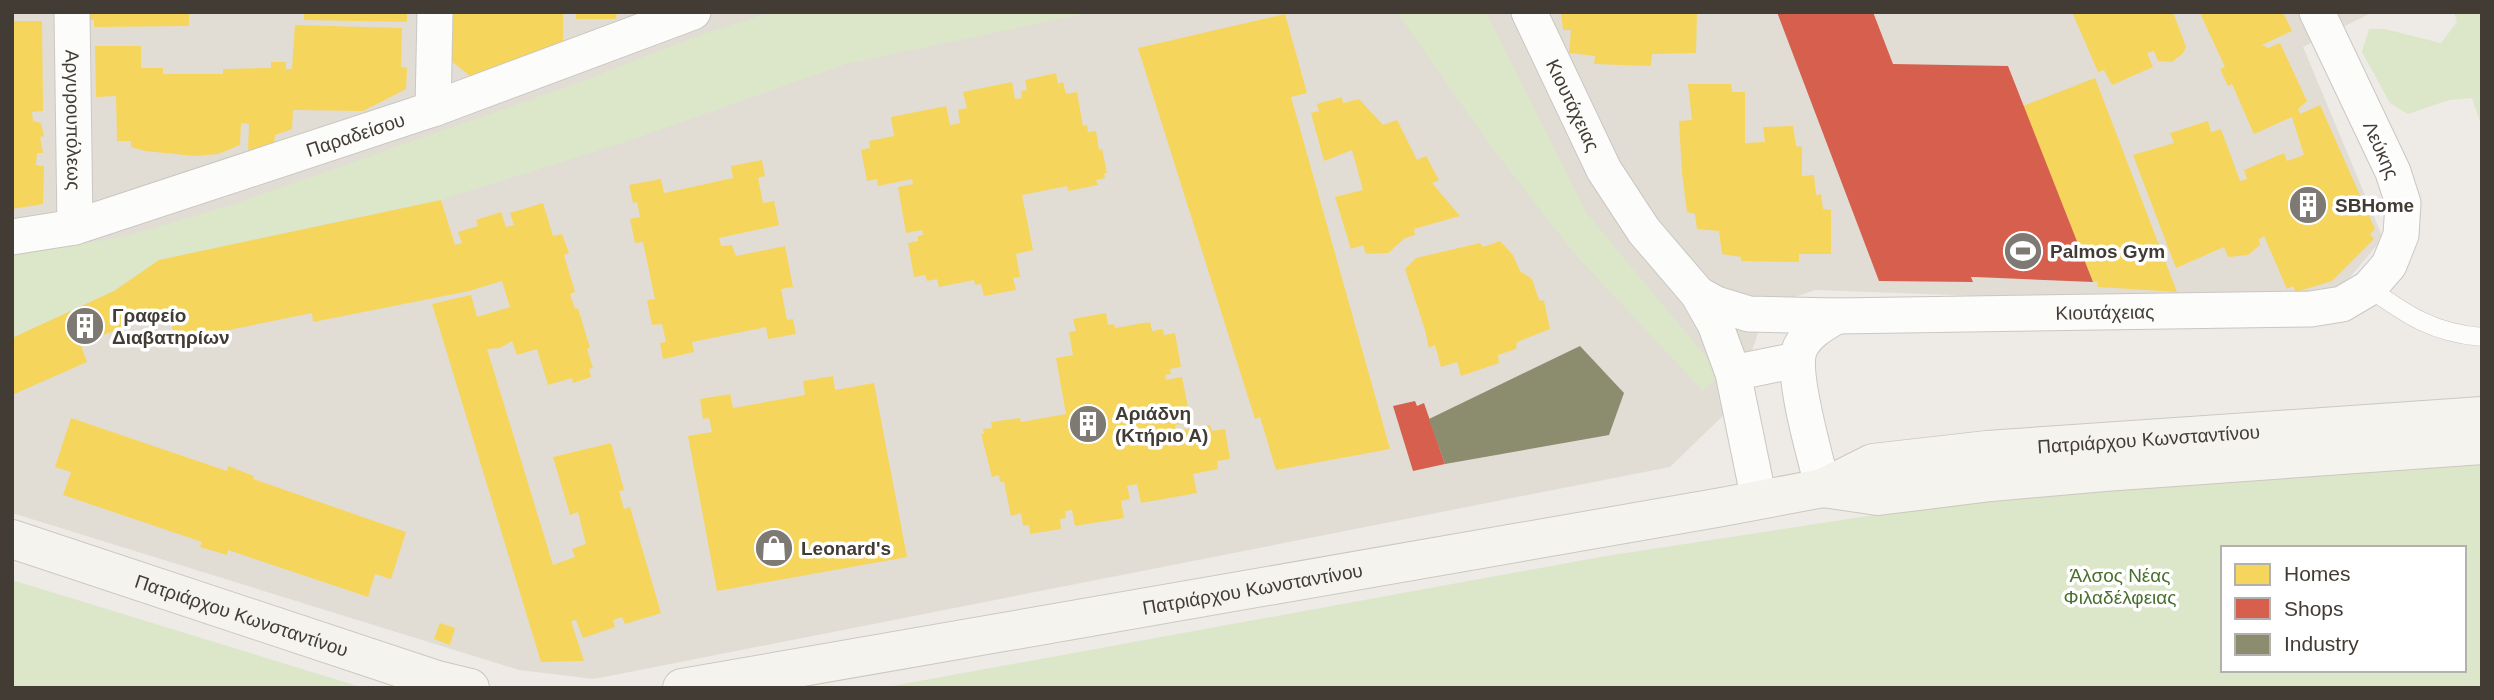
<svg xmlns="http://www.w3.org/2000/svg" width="2494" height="700" viewBox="0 0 2494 700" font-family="Arial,sans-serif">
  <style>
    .residential { fill: #e1ddd5 }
    .green { fill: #dce6c9; fill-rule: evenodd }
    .homes { fill: #f6d55c }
    .shops { fill: #d6604d }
    .industry { fill: #8c8c6e }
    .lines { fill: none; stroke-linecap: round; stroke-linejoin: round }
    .lane-casing { stroke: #cac7c3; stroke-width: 19 }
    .street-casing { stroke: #cac7c3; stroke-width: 37 }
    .secondary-casing { stroke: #ccc8bf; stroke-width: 40 }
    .lane { stroke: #fcfcfb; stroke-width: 18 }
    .street { stroke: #fcfcfb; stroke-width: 35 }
    .secondary { stroke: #f5f3ee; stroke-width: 38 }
    .labels { text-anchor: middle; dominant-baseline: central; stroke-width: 7; stroke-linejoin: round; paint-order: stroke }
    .street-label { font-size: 19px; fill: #423c35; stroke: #fff }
    .poi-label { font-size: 19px; font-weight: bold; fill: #423c35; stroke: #fff; text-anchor: start }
    .park-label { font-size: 19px; fill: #4a6f2d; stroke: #fff }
  </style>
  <rect width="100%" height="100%" fill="#eeebe7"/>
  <path class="residential" d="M12,12H2373L2303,47L2383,238L2340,289L2285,307L1815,290L1767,307L1733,406L1670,467L594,679L519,670L12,513Z"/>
  <g class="green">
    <path d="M771,12H1092L846,64L625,142L441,200L159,260L114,291L12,338V255L123,237L231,205L572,85L703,34Z"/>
    <path d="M1397,12H1486L1586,212L1720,374L1703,391L1573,252L1493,149Z"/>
    <path d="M2454,12H2482V127L2472,98L2449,100L2408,114L2390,103L2362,52L2369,29H2385L2441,43L2457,22Z"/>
    <path d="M2482,460V688H881L1606,556L2044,489ZM2223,548H2464V670H2223Z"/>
    <path d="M12,580L364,688H12Z"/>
  </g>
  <g class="homes">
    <path d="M88,12H189V26L94,27V20H88Z"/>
    <path d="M304,12H407V22L304,20Z"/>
    <path d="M451,12H563V43L470,76L450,60Z"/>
    <path d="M576,12H617L616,19H576Z"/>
    <path d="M1561,12H1697L1696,53L1652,54L1651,66L1594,64L1595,56L1569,53L1571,30H1563Z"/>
    <path d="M2072,12H2173L2186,47L2183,53L2172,62L2158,61L2154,51L2147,53L2153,67L2112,85L2104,70L2098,72Z"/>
    <path d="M2202,12H2283L2292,31L2262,45L2268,48L2280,43L2307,101L2298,109L2300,114L2320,105L2375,229L2370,234L2374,239L2332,281L2296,292L2293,286L2287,289L2264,236L2259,239L2260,245L2248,255L2228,257L2224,247L2176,268L2133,155L2174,143L2170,133L2208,121L2211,132L2221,129L2240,181L2247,179L2244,170L2284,153L2287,161L2304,155L2292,117L2254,134L2232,84L2228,86L2220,69L2225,67L2200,13Z"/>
    <path d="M1285,14L1307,93L1291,97L1390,449L1276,470L1260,417L1255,419L1138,48Z"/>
    <path d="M12,21H42L43,111L32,112L33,121L41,123L44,136L40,137L43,153H37L36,165L44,166L43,204L12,209Z"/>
    <path d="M295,25L402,28L401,67L407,68L406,89L363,111L293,110L292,129L275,135L274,145L248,150L249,124L241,123L240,145L218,154L195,156L145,151L131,147V141H117L116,96L96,97L95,46H141V68H163V74H223V69L271,68V62H286V69H292Z"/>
    <path d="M1056,73L1058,84L1063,82L1066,94L1077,92L1083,126L1087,125L1088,132L1096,131L1099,150L1102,149L1107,173H1104L1105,178L1096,180L1098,185L1068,191L1067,186L1022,195L1033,250L1016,254L1020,277L1013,278L1016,290L984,296L981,284L975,285L974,280L939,287L937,279L927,281L925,275L914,277L908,243L918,241V236L923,235L922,230L906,233L898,187L913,184L912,179L878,186L877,179L867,181L861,150L870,148L869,141L894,136L891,117L946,106L950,125L960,123L958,110L967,108L963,92L1012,82L1015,99L1022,98L1021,91L1027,90L1025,80Z"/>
    <path d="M2095,78L2177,292L2098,287L2097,281L2093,282L2023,106Z"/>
    <path d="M1688,84H1731L1732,92H1745V143L1765,142L1763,127L1793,126L1796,146L1802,147V176L1814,175L1816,195L1821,194L1823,209L1831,210V254H1799V262L1741,261V257L1722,254L1719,231L1697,229L1695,214L1687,212L1682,173L1679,121L1692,120Z"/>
    <path d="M1342,97L1343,103L1359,99L1383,125L1397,120L1417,160L1426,156L1439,180L1432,183L1460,216L1414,229L1415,235L1405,238L1388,253L1366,254L1363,245L1351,249L1335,197L1363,190L1352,150L1324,161L1311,113L1319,111L1317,104Z"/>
    <path d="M762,160L765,176L758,178L763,203L774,201L779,225L719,238L721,246L732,245L736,256L785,246L793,287L781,289L787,320L793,319L796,334L768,339L766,327L692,342L694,352L663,359L660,343L666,342L662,324L652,325L647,300L655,299L643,242L635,243L630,219L640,217L637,202L633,203L629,185L661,179L664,193L733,178L731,166Z"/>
    <path d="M441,200L455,245L462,243L458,232L478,226L476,220L501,212L506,227L514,225L510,213L543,203L553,236L562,234L569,253L564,255L575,292L570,294L575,309L578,308L590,348L587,349L593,368L589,369L591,377L573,383L572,378L548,385L537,349L517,355L512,341L500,348L487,349L553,565L575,557L572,549L586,544L578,512L570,515L553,457L611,443L624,490L619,491L624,509L630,507L661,613L625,624L622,617L613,620L615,627L583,638L576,620L571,621L584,661L541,662L432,304L471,295L477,317L510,307L502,281L469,291L313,322L312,313L175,341L169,312L80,343L87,362L12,395V338L114,291L159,260Z"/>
    <path d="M1500,241L1513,255L1520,271L1532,279L1539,300L1544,301L1550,329L1517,342L1516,349L1498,355L1499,363L1461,376L1457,362L1441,367L1435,345L1429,348L1425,330L1405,269L1416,258L1480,243L1483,247Z"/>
    <path d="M1106,313L1108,325L1114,324L1115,328L1150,322L1152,331L1163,329L1164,335L1175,333L1181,367L1170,369L1171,374L1165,375L1166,380L1182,377L1191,423L1175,425L1176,431L1210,425L1212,431L1225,429L1230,459L1217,461L1218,469L1193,474L1197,493L1141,503L1137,484L1127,486L1130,499L1121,501L1124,518L1075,526L1072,510L1065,511L1066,518L1060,519L1061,529L1030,534L1029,525L1023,526L1021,513L1011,516L1004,482H1000L999,475L992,477L981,434H984L983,429L992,428L991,422L1020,418L1021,422L1066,414L1056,358L1073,355L1069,332L1076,331L1073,319Z"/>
    <path d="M833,376L835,390L874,383L907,557L717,591L688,436L712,432L709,418L703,419L700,399L730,394L733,408L805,395L803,381Z"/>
    <path d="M71,418L227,471L228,466L254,476L253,479L406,532L391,579L375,574L368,597L228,550L227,555L200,547L202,542L63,495L71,472L55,467Z"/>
    <path d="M440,623L455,628L450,645L434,639Z"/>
  </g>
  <g class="shops">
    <path d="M1777,12H1873L1893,64L2008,66L2093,282L1975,277H1971L1973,282L1879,281Z"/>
    <path d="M1415,401L1417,406L1424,403L1445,464L1413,471L1393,406Z"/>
  </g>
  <path class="industry" d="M1580,346L1624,393L1609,435L1445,464L1429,419Z"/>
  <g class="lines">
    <g class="lane-casing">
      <path id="lane" d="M2369,288C2407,315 2433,333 2482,337"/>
    </g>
    <g class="street-casing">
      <g id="street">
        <path id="s1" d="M72,12L75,227"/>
        <path id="s2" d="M1529,12L1604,170L1644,231L1698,294L1715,324L1733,373L1759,500"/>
        <path d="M433,109L435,12"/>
        <path id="s3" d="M12,237L75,227L433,109L693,12"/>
        <path id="s4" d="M1698,294L1716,304L1749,314L1837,316L2311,309L2342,304L2369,288L2389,265L2401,235L2403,203L2393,172L2317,12"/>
        <path d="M1733,373L1797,360"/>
        <path d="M1823,488C1816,460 1790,372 1800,348C1807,333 1823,324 1837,316"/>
      </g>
    </g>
    <g class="secondary-casing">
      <g id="secondary">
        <path d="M1823,488L1878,496L1991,482L2104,472L2482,445"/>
        <path id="s5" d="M12,539L437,680L470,688"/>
        <path id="s6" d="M682,688L1722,507L1823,488L1873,463L1987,450L2482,416"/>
      </g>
    </g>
    <use href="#lane" class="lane"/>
    <use href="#street" class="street"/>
    <use href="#secondary" class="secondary"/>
  </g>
  <defs>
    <g id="building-disc" transform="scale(2.0125)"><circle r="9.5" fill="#7e7973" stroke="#fff"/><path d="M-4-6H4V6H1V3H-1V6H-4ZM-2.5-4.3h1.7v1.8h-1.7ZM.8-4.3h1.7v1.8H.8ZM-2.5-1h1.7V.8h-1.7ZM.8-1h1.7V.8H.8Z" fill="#fff"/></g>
    <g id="stadium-disc" transform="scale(2.0125)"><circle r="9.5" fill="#7e7973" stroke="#fff"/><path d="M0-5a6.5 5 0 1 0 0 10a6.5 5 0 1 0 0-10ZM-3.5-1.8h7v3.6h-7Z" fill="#fff"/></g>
    <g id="shop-disc" transform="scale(2.0125)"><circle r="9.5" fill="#7e7973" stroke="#fff"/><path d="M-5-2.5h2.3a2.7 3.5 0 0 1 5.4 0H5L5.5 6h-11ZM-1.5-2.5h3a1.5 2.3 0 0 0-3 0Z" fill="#fff"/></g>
  </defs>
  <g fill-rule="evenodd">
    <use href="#building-disc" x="2308" y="205"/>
    <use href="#stadium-disc" x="2023" y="251"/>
    <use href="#building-disc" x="85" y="326"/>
    <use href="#building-disc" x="1088" y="424"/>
    <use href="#shop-disc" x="774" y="548"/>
  </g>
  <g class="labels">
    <g class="street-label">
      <text stroke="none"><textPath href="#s2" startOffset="103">Κιουτάχειας</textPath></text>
      <text stroke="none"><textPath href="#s1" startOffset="108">Αργυρουπόλεως</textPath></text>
      <text stroke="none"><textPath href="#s3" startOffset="359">Παραδείσου</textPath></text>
      <text transform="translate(2381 150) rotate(66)">Λεύκης</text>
      <text stroke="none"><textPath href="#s4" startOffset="411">Κιουτάχειας</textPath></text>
      <text stroke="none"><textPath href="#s6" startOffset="1491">Πατριάρχου Κωνσταντίνου</textPath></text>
      <text stroke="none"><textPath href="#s6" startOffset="579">Πατριάρχου Κωνσταντίνου</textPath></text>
      <text stroke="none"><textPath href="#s5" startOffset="242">Πατριάρχου Κωνσταντίνου</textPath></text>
    </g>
    <g class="poi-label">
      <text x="2335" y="205">SBHome</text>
      <text x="2050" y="251">Palmos Gym</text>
      <text x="112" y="315">Γραφείο<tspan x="112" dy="22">Διαβατηρίων</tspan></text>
      <text x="1115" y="413">Αριάδνη<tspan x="1115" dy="22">(Κτήριο Α)</tspan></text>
      <text x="801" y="548">Leonard's</text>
    </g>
    <g class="park-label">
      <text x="2120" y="575">Άλσος Νέας<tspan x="2120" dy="22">Φιλαδέλφειας</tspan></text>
    </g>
  </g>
  <rect width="2494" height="700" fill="none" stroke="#423c35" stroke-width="28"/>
  <rect x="2221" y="546" width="245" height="126" fill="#ffffff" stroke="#b3b1ae" stroke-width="2"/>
  <rect x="2235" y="564" width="35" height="21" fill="#f6d55c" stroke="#b3b1ae" stroke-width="2"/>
  <text x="2284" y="581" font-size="21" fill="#423c35">Homes</text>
  <rect x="2235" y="598" width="35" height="21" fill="#d6604d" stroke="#b3b1ae" stroke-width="2"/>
  <text x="2284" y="616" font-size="21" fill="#423c35">Shops</text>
  <rect x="2235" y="634" width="35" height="21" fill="#8c8c6e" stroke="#b3b1ae" stroke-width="2"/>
  <text x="2284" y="651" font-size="21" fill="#423c35">Industry</text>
</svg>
